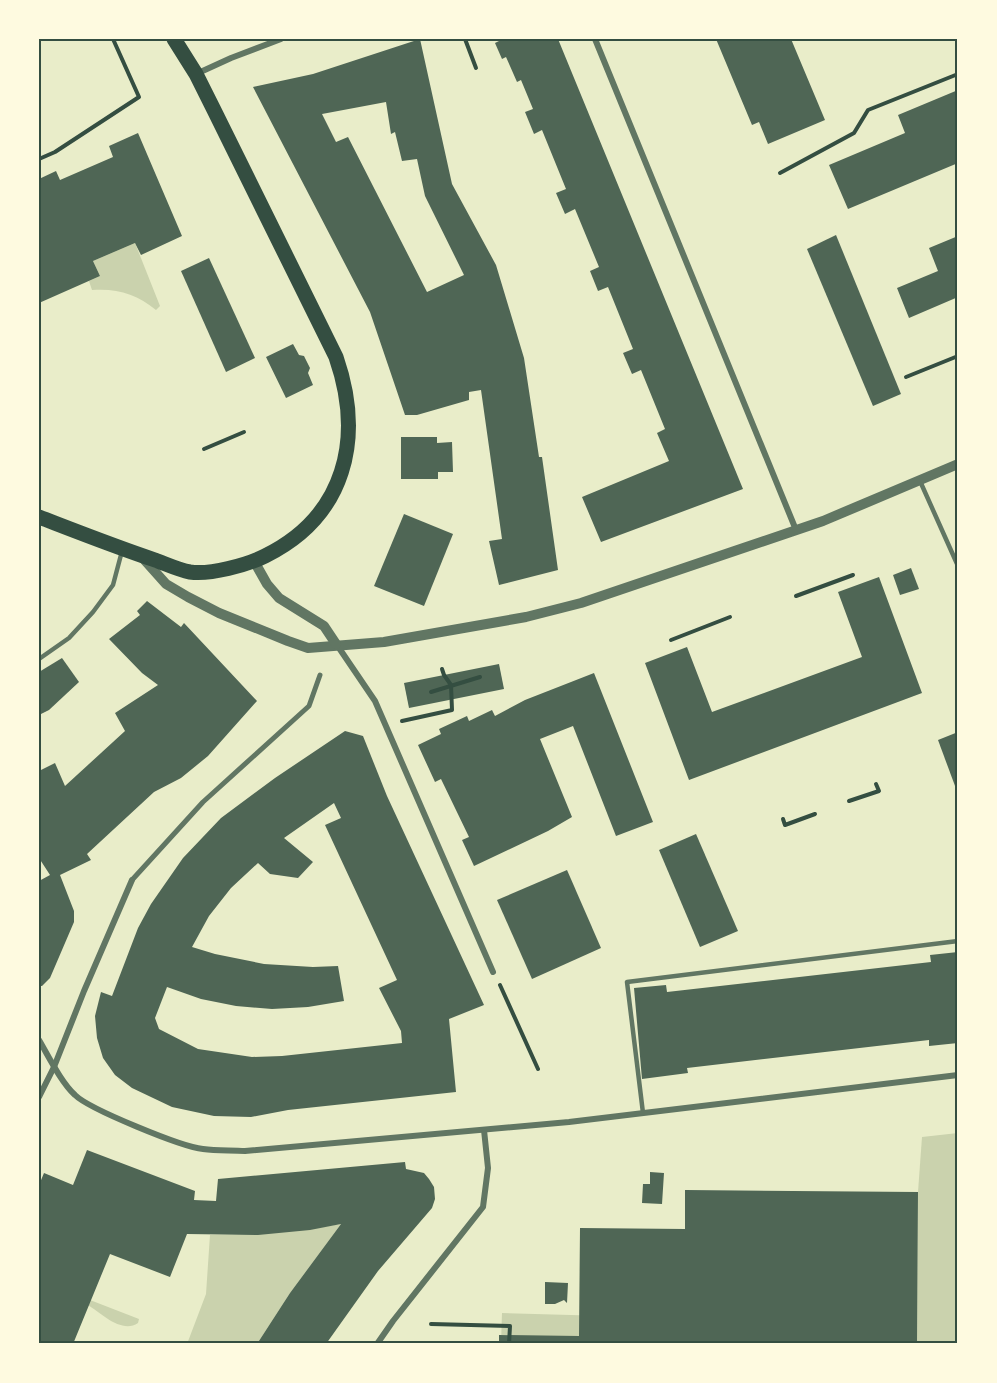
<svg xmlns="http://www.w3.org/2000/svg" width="997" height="1383" viewBox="0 0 997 1383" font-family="Roboto,sans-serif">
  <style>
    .green { fill: #cad2ad }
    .building { fill: #4f6655; fill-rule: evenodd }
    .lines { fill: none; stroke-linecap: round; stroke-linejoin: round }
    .path { stroke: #344e41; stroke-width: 4 }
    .service { stroke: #617663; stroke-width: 4.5 }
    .pedestrian { stroke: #617663; stroke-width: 5 }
    .minor { stroke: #617663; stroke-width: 6 }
    .tertiary { stroke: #617663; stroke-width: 10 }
    .primary { stroke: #344e41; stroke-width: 15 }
    .neatline { fill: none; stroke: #344e41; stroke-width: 2 }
  </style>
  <rect width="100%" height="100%" fill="#e9edc9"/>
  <g class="green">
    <path d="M135,243L160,306L156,310C137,294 117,288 92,290L89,281L100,276L93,261Z"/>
    <path d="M958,1133V1344H917L918,1192L922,1137Z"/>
    <path d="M341,1224L290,1293L257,1344H187L206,1294L210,1235C254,1235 297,1232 341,1224Z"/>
    <path d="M90,1300L139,1319L138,1323C122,1334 102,1314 88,1305Z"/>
    <path d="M502,1313L678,1318L677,1344H501Z"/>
  </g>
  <g class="building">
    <path d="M420,39L452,184L496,265L524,358L539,457H542L558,570L499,585L489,541L502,539L481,390L469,392V400L417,415H405L370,312L253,87L313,74ZM386,102L391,134L395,132L402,161L417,159L425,196L464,275L427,292L348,137L336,142L322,114Z"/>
    <path d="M498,39H558L743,489L601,542L582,497L669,461L657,433L665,429L641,370L632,374L623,353L633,349L608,287L598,291L590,271L599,267L575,209L565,214L556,193L566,189L542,130L534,134L525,112L533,109L521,80L517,82L506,57L502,59L495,43L499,41Z"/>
    <path d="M716,39H791L825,120L768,144L759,122L752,125Z"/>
    <path d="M958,90V163L848,209L829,165L905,133L898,115Z"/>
    <path d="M138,133L182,236L141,255L135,243L93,261L100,276L39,303V179L56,171L60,180L113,157L109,146Z"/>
    <path d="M836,235L901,394L873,406L807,249Z"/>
    <path d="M958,236V297L909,318L897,288L938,271L929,248Z"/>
    <path d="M209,258L255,358L226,372L181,271Z"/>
    <path d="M293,344L299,355L304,356L310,368L308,373L313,385L286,398L266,357Z"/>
    <path d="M401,437H437V443L452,442L453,472H438V479H401Z"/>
    <path d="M404,514L453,534L424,606L374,586Z"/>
    <path d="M911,568L919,589L900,595L893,575Z"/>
    <path d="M879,577L922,693L689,780L645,663L687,647L712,712L862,657L838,592Z"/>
    <path d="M147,601L181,627L184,623L257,701L208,756L181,778L154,792L87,854L91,860L60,875L74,911V922L50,978L42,986H39V902L41,900L39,881L50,875L39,858V771L55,763L65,786L125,731L115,713L158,685L142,673L109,639L140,615L137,611Z"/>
    <path d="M62,658L79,682L49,710L39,715V672Z"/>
    <path d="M499,664L504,689L409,708L404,683Z"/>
    <path d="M594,673L653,822L616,836L573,726L540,739L572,817L548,831L474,866L462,840L469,837L441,779L435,782L418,745L441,734L439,729L467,716L469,721L492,710L495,716L525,700Z"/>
    <path d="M345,731L363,736L387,796L484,1005L449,1019L456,1092L288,1110L251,1117L214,1116L172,1107L132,1088L115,1075L103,1058L97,1038L95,1016L101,992L112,996L138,928L151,904L183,858L221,818L275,778ZM334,803L341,818L325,825L397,980L379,988L401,1031L402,1043L282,1056L252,1057L198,1049L159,1029L155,1018L167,987L201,999L236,1006L272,1009L308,1007L344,1001L338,966L313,967L264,964L215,954L192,947L209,916L231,888L258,863L270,874L298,878L313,862L284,838Z"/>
    <path d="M958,732V794L938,740Z"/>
    <path d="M696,834L738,931L700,947L659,850Z"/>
    <path d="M567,870L601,948L532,979L497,900Z"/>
    <path d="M958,952V1043L929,1046V1040L687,1068L688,1073L642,1079L634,988L666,985L667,992L931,962L930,955Z"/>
    <path d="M87,1150L195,1191L194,1200L216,1201L218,1179L405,1162L406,1169L424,1173L429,1179L434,1187L435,1199L432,1208L378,1271L326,1344H257L290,1293L341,1224L310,1230L258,1235L187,1234L170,1277L110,1254L73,1344H39V1185L44,1173L73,1185Z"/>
    <path d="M650,1172L664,1173L662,1204L642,1203L643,1184H650Z"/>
    <path d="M685,1190L918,1192L917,1344H499V1335L579,1336L580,1228L685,1229Z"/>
    <path d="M545,1282L568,1283L567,1303L564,1300L555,1304H545Z"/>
  </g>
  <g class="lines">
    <g class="path">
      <path d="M465,39L476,68"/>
      <path d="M39,159L55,152L139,97L113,39"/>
      <path d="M780,173L854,133L868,110L958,74"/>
      <path d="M906,377L958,356"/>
      <path d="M204,449L244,432"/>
      <path d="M796,596L853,575"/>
      <path d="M671,640L730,617"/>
      <path d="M431,692L480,677"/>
      <path d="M402,721L452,710L451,685L444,675L442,669"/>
      <path d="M849,801L879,791L876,784"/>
      <path d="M783,819L785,825L815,814"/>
      <path d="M500,985L538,1069"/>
      <path d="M431,1324L510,1326L509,1344"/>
    </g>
    <g class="service">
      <path d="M920,481L958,566"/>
      <path d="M39,659L69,638L93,612L113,585L122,551"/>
      <path d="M643,1113L627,982L958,941"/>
    </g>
    <path class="pedestrian" d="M132,880L203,802L309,706L320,675"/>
    <g class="minor">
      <path d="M595,39L796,530"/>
      <path d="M196,74L231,58L281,39"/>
      <path d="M337,645L375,701L493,972"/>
      <path d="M39,1040C49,1057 61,1082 75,1095C89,1109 182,1147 203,1149C217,1151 231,1150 245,1151L569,1122L958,1075"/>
      <path d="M39,1097L54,1067L84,991L132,880"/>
      <path d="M377,1344L393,1321L483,1207L488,1168L484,1130"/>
    </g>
    <g class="tertiary">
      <path d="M141,556L166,584L188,597L219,613L288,641L308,648L384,642L526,617L581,603L823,521L958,464"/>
      <path d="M254,561L267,584L279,598L324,626L336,644"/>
    </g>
    <path class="primary" d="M39,517C78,532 116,547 155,560C166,564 179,570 190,572C210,575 247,565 265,556C346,516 364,438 336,357L214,110L196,74L174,39"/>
  </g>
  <rect width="997" height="1383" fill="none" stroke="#fefae0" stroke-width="81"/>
  <rect x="40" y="40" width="916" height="1302" class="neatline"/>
</svg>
